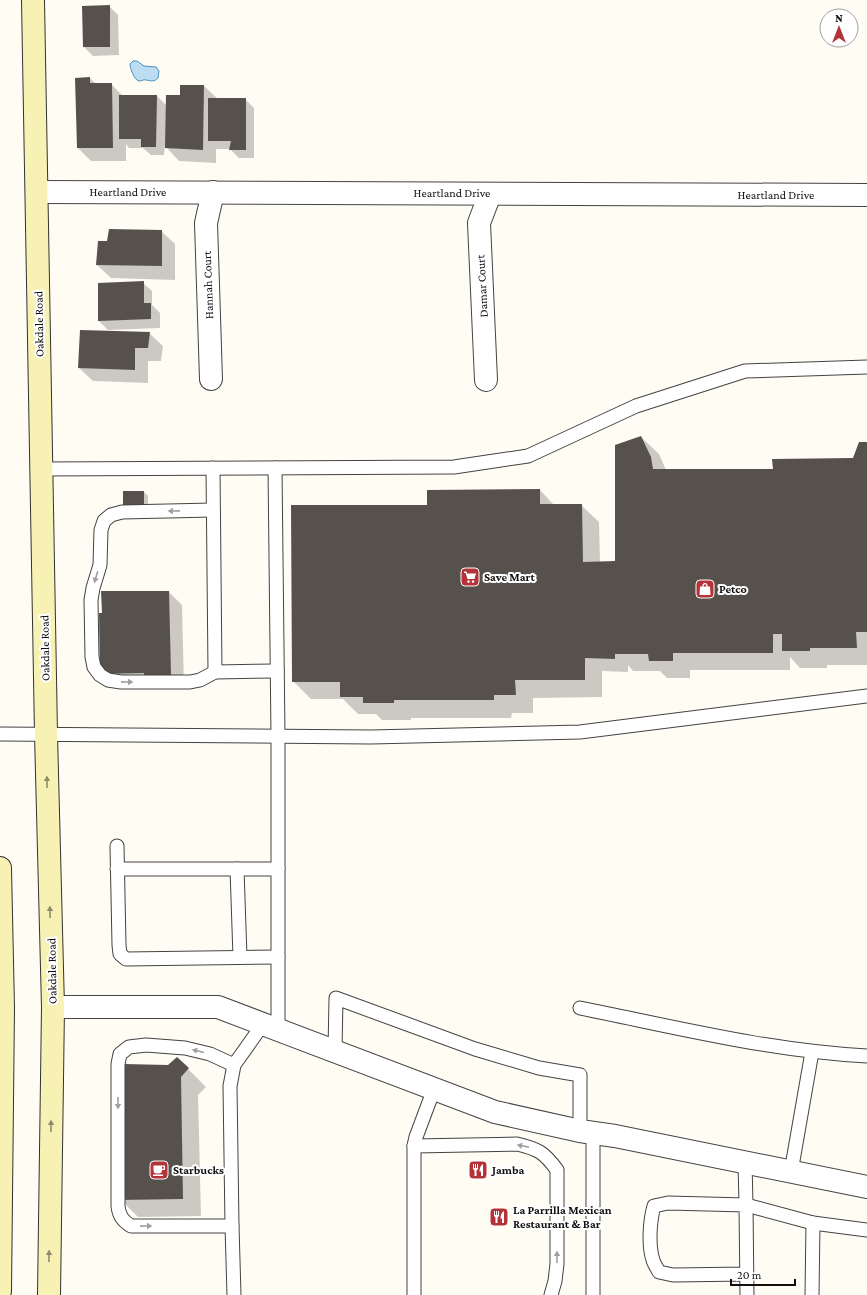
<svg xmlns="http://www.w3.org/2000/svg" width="867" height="1295" viewBox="0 0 867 1295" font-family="'Crimson Pro',serif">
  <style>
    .water { fill: #bcddf1; stroke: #4992c2 }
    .shadow { fill: #0003 }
    .building { fill: #57514d }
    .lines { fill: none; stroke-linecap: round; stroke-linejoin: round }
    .lane-casing { stroke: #434343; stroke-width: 15 }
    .street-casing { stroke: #434343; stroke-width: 24 }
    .secondary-casing { stroke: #323232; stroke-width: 24 }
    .lane { stroke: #fff; stroke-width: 13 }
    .street { stroke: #fff; stroke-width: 22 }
    .secondary { stroke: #f8f1b4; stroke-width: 22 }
    .oneway { fill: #9f9f9f }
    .oneway2 { fill: #908c6a }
    .labels { text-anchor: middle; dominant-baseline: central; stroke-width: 4; stroke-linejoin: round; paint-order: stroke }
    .street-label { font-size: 12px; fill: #101010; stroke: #fff }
    .poi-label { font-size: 12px; font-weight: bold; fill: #101010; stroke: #fff; text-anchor: start }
  </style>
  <rect width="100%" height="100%" fill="#fefcf3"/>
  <path class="water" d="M133,61H137L144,66L156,67L159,71L158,78C154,82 152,81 146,80C144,79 142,81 139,81C134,80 130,68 130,64Z"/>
  <g class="shadow">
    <path d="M109,6L118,15L119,55L93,56L84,47Z"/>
    <path d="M90,78L96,84H111L123,96H157L167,106L181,96V86H204L218,99H245L254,108V158H239L230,149H216V163L179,161L165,146L164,155H151L143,148H129L126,144V161H91L78,148Z"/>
    <path d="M161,231L175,244V280L111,278L97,265L108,242Z"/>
    <path d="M143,283L152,291V305L160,313V328L108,330L99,321Z"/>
    <path d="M149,333L163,346L161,361H148V383L93,381L79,368Z"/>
    <path d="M641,437L659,454L666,470H774L853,459L867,443V665H827V668H800L790,657V670H690V678H667L660,671H633L628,665V672L602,671V697L533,698V713H512L511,718H411V720H382L376,714H358L343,699H311L293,681L428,506L540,490L554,505H581L599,522L600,562H616Z"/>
    <path d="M144,492L148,496V510L128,511Z"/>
    <path d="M169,592L182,605L184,689H158L155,686L101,674Z"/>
    <path d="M177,1058L206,1087L198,1095L201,1216L138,1217L120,1199L168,1066Z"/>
  </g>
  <g class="building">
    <path d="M110,5V47H83L82,6Z"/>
    <path d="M90,77V83H112L113,148H77L75,78Z"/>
    <path d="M180,85H204L203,150L165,148L166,95H180Z"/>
    <path d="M119,95H157L156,147H141V139H119Z"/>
    <path d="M208,98H246V150H229L231,141H208Z"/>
    <path d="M109,229L162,230V266L96,265L98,241H107Z"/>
    <path d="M144,281V303H151V319L98,321V283Z"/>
    <path d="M80,330L150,332L148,348H135V370L78,368Z"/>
    <path d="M641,436L651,457L653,469H773L772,459L853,458L859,442H867V632H856L857,648H810V651H782V634H773V653H673V661H649L648,654H615V659L585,658V680H515L516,695H494V700H394V703H363V697H340V682H292L291,505H427V490L540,489V504H582L583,562L615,561V445Z"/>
    <path d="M123,491H144V506L123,507Z"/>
    <path d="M101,591H169L171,675L144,676V673L100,674L99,613H102Z"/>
    <path d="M177,1057L189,1068L181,1077L183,1199L119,1200L124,1064L168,1065Z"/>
  </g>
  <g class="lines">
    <g class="lane-casing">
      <g id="lane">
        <path d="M213,468L215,672L277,671"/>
        <path d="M275,468L278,736V1030"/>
        <path d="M42,469L454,467L528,456L636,406L745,371L867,367"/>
        <path d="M213,510L122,512L111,515L104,521L101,530L100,565L93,588L91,600L92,657L94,667L100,675L108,680L121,682H190L200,680L215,672"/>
        <path d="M0,734L371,737L580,732L867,696"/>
        <path d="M117,846L119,945L120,954L126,959L278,957"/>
        <path d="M117,869H278"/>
        <path d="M237,869L240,957"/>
        <path d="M580,1008C675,1027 770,1051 867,1056"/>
        <path d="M335,1051L336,998L475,1049L539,1068L580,1075V1131"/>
        <path d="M414,1146L517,1144C538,1149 544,1152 557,1170V1264L555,1281L551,1295"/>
        <path d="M745,1162L746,1205L813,1223L867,1230"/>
        <path d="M791,1172L812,1052"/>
        <path d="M232,1226H131C123,1221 119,1216 118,1206V1064L120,1054L129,1047L146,1045L185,1048L210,1054L234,1065"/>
        <path d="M747,1274L673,1275L659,1272C657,1268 654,1264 653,1260C648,1245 650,1220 654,1206L668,1203L746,1205L747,1295"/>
        <path d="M234,1295L232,1226L230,1086L234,1065L263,1024"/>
        <path d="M414,1295V1146L416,1137L434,1089"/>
        <path d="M593,1295V1132"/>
        <path d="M812,1295L813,1223"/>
      </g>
    </g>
    <g class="street-casing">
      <g id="street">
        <path d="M37,192L867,195"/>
        <path d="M211,379L206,223L213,192"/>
        <path d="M486,380L479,223L490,194"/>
        <path d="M53,1007H218L495,1112L580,1131L615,1136L867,1187"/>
      </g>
    </g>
    <g class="secondary-casing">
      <g id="secondary">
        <path d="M33,0L46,734L53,1007L49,1295"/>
        <path d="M0,868L3,1008L0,1291"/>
      </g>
    </g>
    <use href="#lane" class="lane"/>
    <use href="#street" class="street"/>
    <use href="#secondary" class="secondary"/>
  </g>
  <defs><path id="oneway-solid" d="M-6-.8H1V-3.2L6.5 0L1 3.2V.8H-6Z"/></defs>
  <g class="oneway">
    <use href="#oneway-solid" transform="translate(174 511) rotate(179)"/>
    <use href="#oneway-solid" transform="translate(96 577) rotate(107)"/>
    <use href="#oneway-solid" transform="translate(127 682) rotate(1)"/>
    <use href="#oneway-solid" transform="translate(198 1051) rotate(-166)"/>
    <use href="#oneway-solid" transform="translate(118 1103) rotate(90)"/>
    <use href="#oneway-solid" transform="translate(523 1146) rotate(-169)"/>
    <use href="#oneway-solid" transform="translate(146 1226) rotate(-1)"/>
    <use href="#oneway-solid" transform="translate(557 1257) rotate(-90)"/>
  </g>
  <g class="oneway2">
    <use href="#oneway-solid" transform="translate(47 782) rotate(-91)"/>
    <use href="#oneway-solid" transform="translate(50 912) rotate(-91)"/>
    <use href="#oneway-solid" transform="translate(51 1126) rotate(-89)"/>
    <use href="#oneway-solid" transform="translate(49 1256) rotate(-89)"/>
  </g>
  <defs>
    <g id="supermarket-square" transform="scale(1)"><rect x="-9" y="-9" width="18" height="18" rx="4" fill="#b43339" stroke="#fff"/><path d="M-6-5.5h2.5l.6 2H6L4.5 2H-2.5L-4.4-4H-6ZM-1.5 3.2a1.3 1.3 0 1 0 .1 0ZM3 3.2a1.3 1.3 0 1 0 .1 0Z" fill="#fff"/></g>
    <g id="shop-square" transform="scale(1)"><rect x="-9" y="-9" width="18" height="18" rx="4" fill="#b43339" stroke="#fff"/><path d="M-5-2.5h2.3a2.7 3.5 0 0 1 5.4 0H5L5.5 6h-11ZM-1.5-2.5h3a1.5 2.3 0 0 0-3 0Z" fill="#fff"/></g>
    <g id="cafe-square" transform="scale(1)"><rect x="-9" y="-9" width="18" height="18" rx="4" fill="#b43339" stroke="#fff"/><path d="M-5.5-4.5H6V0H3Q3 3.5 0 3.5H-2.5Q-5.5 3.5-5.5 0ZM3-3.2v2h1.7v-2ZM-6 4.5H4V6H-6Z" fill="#fff"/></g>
    <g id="restaurant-square" transform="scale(1)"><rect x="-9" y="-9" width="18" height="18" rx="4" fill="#b43339" stroke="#fff"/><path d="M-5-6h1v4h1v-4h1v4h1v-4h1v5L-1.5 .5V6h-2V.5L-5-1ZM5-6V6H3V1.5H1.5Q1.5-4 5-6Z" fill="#fff"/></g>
  </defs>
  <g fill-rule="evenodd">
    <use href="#supermarket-square" x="470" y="577"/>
    <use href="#shop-square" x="705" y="589"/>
    <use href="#cafe-square" x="159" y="1170"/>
    <use href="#restaurant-square" x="478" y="1170"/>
    <use href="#restaurant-square" x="499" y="1217"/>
  </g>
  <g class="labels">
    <g class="street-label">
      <text x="128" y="192">Heartland Drive</text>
      <text x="452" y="193">Heartland Drive</text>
      <text x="776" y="195">Heartland Drive</text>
      <text transform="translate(208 285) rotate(-92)">Hannah Court</text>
      <text transform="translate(482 286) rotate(-93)">Damar Court</text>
      <text transform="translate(39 324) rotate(-91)">Oakdale Road</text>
      <text transform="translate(45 648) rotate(-91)">Oakdale Road</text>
      <text transform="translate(52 971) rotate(-91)">Oakdale Road</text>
    </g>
    <g class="poi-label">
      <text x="484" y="577">Save Mart</text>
      <text x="719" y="589">Petco</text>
      <text x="173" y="1170">Starbucks</text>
      <text x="492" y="1170">Jamba</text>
      <text x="513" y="1210">La Parrilla Mexican<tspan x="513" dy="14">Restaurant &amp; Bar</tspan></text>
    </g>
  </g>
  <g transform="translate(839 28)"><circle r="19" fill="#ffffff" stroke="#9f9f9f"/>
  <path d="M0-3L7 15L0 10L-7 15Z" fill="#b43339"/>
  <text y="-6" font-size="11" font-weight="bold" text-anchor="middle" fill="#101010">N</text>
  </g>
  <path d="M731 1279v6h64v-6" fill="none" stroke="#101010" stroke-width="2"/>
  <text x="737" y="1279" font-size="12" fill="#101010" stroke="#ffffff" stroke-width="3" paint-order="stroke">20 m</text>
</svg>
